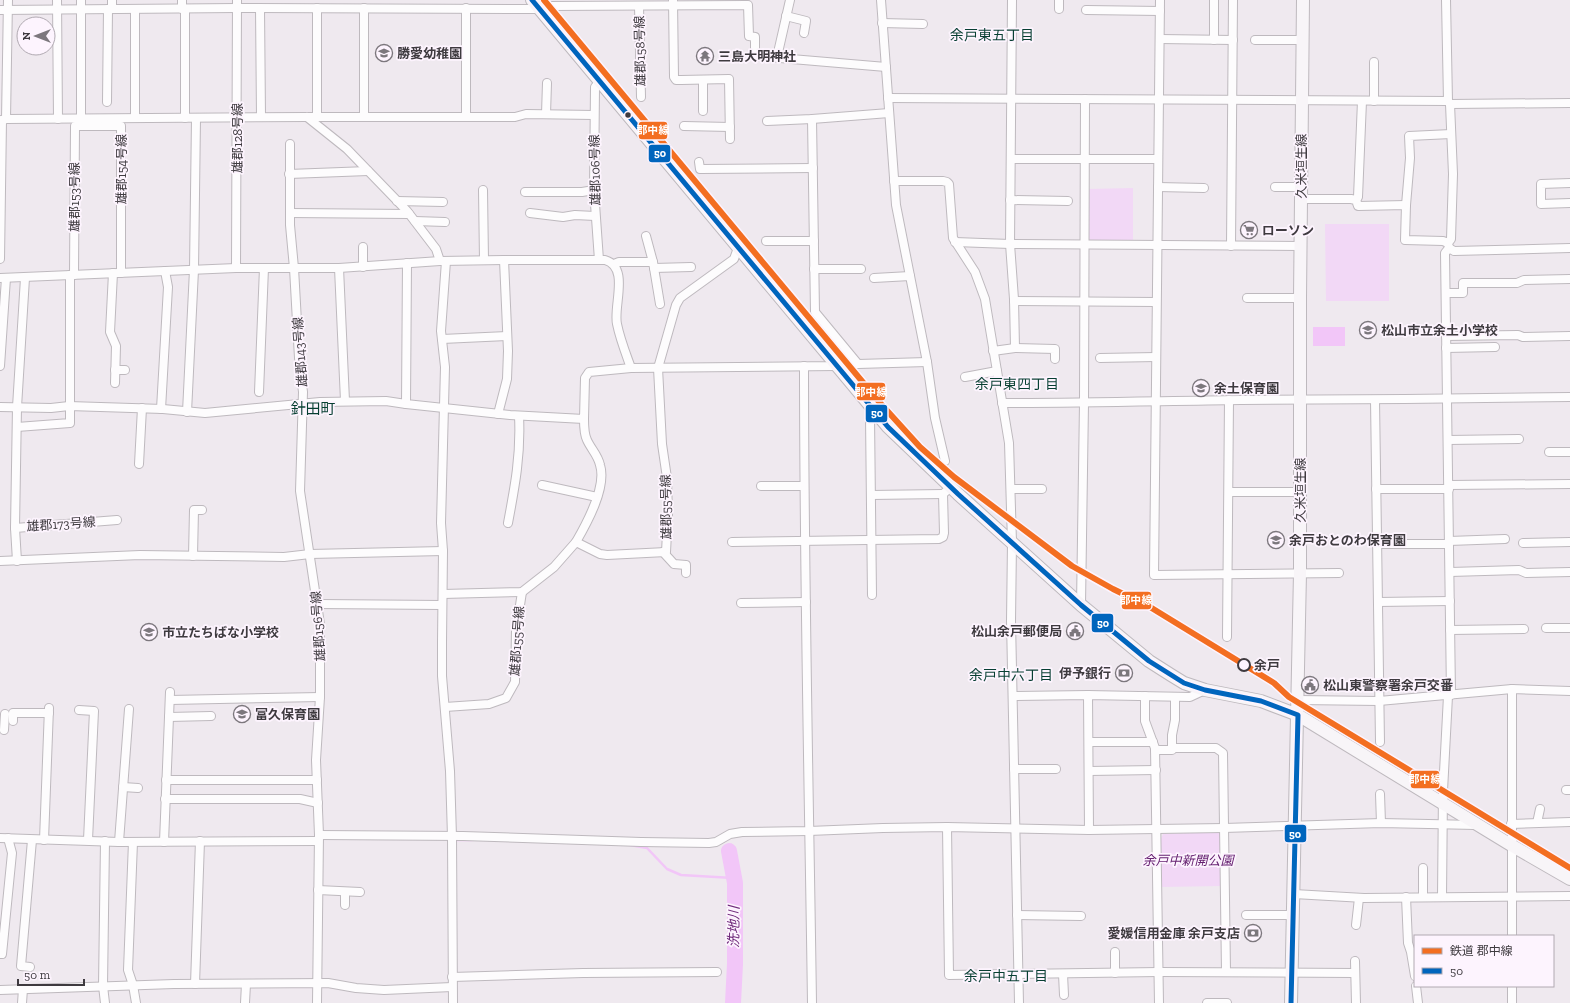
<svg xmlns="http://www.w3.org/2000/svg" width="1570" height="1003" viewBox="0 0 1570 1003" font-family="'Zilla Slab','Noto Sans JP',serif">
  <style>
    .green { fill: #f2d8f6 }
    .water { fill: #f2c6f8 }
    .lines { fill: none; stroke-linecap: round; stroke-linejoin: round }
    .stream { stroke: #f2c6f8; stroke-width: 2.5 }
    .river { stroke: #f2c6f8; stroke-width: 16 }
    .minor-casing { stroke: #beb9be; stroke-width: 10 }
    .secondary-casing { stroke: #beb9be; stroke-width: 14 }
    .minor { stroke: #fdfcfd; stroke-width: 8 }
    .secondary { stroke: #f8f5f8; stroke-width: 12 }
    .bus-1-casing { stroke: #fdf4fe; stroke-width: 8 }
    .bus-1 { stroke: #0065bd; stroke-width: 5 }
    .rail-1-casing { stroke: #fdf4fe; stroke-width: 9 }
    .rail-1 { stroke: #f36e21; stroke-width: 6 }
    .bus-dot { fill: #3e3a3f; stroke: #fdf4fe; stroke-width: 1.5 }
    .stop-dot { fill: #fdf4fe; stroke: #3e3a3f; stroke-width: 2 }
    .labels { text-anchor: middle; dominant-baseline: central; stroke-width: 3.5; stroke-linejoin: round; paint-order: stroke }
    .street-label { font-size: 13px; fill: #3e3a3f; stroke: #fdf4fe }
    .poi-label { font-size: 13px; font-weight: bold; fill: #3e3a3f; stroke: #fdf4fe; text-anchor: start }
    .stop-label { font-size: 13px; font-weight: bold; fill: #3e3a3f; stroke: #fdf4fe; text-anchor: start }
    .park-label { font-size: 13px; font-style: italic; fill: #662171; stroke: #fdf4fe }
    .neighbourhood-label { font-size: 14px; fill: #073f32; stroke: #fdf4fe }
    .water-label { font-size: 14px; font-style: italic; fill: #712c7c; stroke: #fdf4fe }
    .quarter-label { font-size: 15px; fill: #073f32; stroke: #fdf4fe }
    .line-badge { stroke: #fdf4fe; stroke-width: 1.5 }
    .badge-label { font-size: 11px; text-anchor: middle; font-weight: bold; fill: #fff }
  </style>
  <rect width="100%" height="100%" fill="#efe9ef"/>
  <g class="green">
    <path d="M1133,188V242H1087V189Z"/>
    <path d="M1325,224H1389V301H1326Z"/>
    <path d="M1218,832L1222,834V886L1161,887V839L1163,834Z"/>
  </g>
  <rect class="water" x="1313" y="327" width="32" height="19"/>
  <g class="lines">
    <g class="stream">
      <path d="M454,840H472"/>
      <path d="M630,845L647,848L667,869L681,875L733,878"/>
    </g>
    <path class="river" d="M729,851L735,883V964L733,1003"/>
    <g class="minor-casing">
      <g id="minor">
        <path d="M57,0L58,119"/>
        <path d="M81,0V126H121V273"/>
        <path d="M112,0V9"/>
        <path d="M182,0V9"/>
        <path d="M673,0L674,77L676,80H681L729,79L730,139"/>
        <path d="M881,0L896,205L927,362L935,418L945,461"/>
        <path d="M1012,0L1010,244L1014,299L1015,348"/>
        <path d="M1059,0V9"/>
        <path d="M1160,0L1154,575L1339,573"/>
        <path d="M1214,0V40"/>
        <path d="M1446,0L1448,101"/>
        <path d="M639,6L641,97"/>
        <path d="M260,8L261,117"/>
        <path d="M317,8V117"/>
        <path d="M364,8V117"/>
        <path d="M466,8V117"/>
        <path d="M135,9V118"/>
        <path d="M185,9V118"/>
        <path d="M0,10L237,8L538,9L550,6L748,5L749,36L755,37V56L886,67"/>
        <path d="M1086,10L1160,11"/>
        <path d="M786,16L806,21L804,33"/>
        <path d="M882,23L923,24"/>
        <path d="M1160,39L1233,40"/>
        <path d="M1255,40H1302"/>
        <path d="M777,57L790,0"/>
        <path d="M1374,62V101"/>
        <path d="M703,80V111"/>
        <path d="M888,98L1448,101L1450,104L1570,103"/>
        <path d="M107,102L108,9"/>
        <path d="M1450,104L1453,174L1451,239L1448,243L1449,248L1445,253L1451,695"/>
        <path d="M546,114L547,83"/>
        <path d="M307,117L347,149L407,211L436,249L440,261"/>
        <path d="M6,119L307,117H515L526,114L594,115"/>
        <path d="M812,119L815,312L858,364"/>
        <path d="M2,120L6,119L8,0"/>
        <path d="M767,121L812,119L889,113"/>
        <path d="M684,126L730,127"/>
        <path d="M290,144V225L294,268L299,358L303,392L300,491L320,624V697L316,760L319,835L317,1003"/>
        <path d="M1011,159H1158"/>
        <path d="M699,162L700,169L813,168"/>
        <path d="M289,174L368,171"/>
        <path d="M894,181H943L947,182L949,184L953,238L975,272L985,299L1009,443L1012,542L1011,621L1019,1003"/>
        <path d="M1570,183L1541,184V204L1570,203"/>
        <path d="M1158,187L1204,188"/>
        <path d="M1275,187H1301"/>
        <path d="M483,190L484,260"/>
        <path d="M525,192H582L594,190"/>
        <path d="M1301,199H1351L1356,200L1358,206L1406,205L1405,240L1443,241L1448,243"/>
        <path d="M1010,200L1068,201"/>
        <path d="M1356,200L1358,197L1362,101"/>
        <path d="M397,201L443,202"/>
        <path d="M1406,205L1410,158L1409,136L1451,134"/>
        <path d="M290,213L409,214"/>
        <path d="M530,213L563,217L575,215L595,216"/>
        <path d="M415,221L445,222"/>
        <path d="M646,236L653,262L660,304"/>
        <path d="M766,241H814"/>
        <path d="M955,242L1010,244L1301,246"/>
        <path d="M1231,246L1233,0"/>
        <path d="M363,247V267"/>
        <path d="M1449,248L1454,251L1570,248"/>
        <path d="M0,259L2,120"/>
        <path d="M599,260L594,190L595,87L599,82"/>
        <path d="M446,261L441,331L445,367L441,523L443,551L442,642V676L450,771L452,837L453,1003"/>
        <path d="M407,263L406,404L510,415L584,419L585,378L589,372L631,368L837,366L858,364L927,362"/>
        <path d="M614,264L619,262H653"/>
        <path d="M236,268L237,0"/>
        <path d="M339,268L345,401"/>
        <path d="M654,268L691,267"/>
        <path d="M814,269H861"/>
        <path d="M113,273L110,332L116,346L115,383"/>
        <path d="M74,275L75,126H81"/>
        <path d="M0,278L236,268H339L440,261L504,260H605C630,267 613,306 617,324C620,339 626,354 631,368"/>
        <path d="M874,278L910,276"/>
        <path d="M1446,293H1463V283H1517L1524,280L1570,279"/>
        <path d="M1247,298H1300"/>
        <path d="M1014,301L1156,302"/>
        <path d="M1446,336L1518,335L1523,337L1570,336"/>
        <path d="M442,339L507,336"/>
        <path d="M1446,348L1495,347"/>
        <path d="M993,351L1015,348L1055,349V359"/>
        <path d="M1100,358L1156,357"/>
        <path d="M0,366L6,278"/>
        <path d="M804,366C804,579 809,791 812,1003"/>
        <path d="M115,370H125"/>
        <path d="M965,377L997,371"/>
        <path d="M259,392L264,268"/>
        <path d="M1375,400L1380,742"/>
        <path d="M1002,403C1082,403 1161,401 1241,400C1351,399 1460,399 1570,397"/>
        <path d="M0,407L51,408L69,406L163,409L205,413L320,402L386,401L406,404"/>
        <path d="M161,409L168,287L165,271"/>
        <path d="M187,412L194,270L196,118"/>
        <path d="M498,414L507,379L508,351L504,260"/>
        <path d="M17,427L70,423V275"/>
        <path d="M1448,440L1519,439"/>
        <path d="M1549,452H1570"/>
        <path d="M139,464L142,408"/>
        <path d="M542,485L597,497"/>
        <path d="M1449,485L1570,484"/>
        <path d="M761,486H804"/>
        <path d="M1011,489H1042"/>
        <path d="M1376,489H1449"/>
        <path d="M1229,492H1300"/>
        <path d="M871,495L943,494"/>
        <path d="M508,523C515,486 521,454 519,416"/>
        <path d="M15,528L17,407L25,278"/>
        <path d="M1449,541L1505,539"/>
        <path d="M576,542C587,523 607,487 600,465C598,455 591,449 587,440C584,434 584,426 584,419"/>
        <path d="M732,542L939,539L943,537L944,533L943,494L951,487"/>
        <path d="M1523,543L1570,542"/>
        <path d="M1377,544H1449"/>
        <path d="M663,552L674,564L686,565V573"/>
        <path d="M193,556L194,510H202"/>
        <path d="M0,561L140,555L284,557L310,554L443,551"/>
        <path d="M17,561L15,528L117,520"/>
        <path d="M1450,572L1519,570L1526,573L1570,572"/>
        <path d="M443,594L522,592L554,567L576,542L600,554L607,555L666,552L668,514L667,478L662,444L658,368L676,305L680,298L734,259L738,248"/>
        <path d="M872,595L870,417L874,410"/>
        <path d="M1378,602L1450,601"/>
        <path d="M741,603L806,602"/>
        <path d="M318,604L442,605"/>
        <path d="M1081,605L1084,403L1085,99"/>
        <path d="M1546,628H1570"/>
        <path d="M1450,630L1524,629"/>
        <path d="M1227,637L1229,400"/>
        <path d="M1088,695L1089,830"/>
        <path d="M1013,696L1088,695L1190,697L1205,690"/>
        <path d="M1145,696V721L1155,748L1159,1003"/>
        <path d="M170,700L320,697"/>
        <path d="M1298,700L1379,701L1512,689L1570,691"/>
        <path d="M445,707L489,704L506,698L515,682L516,631L522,592"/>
        <path d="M79,710L94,711L88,840"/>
        <path d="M169,717L211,716"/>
        <path d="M13,721V713H49"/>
        <path d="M4,730L5,714"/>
        <path d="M1089,742H1153"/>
        <path d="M1172,748H1216L1223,753L1226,972"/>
        <path d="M1155,750H1172V735L1175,720V697"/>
        <path d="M1014,769H1056"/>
        <path d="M1089,771L1156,770"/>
        <path d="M166,780H317"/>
        <path d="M123,787L138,788"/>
        <path d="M1566,790H1570"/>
        <path d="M1380,794L1381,823"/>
        <path d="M165,799H300L318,803"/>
        <path d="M1537,823L1540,809"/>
        <path d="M1511,824L1570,822"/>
        <path d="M947,827L949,975L1159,972L1355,973"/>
        <path d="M319,835L463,836L641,842L709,843L716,842L730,834L742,832L809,831L883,828L947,827L1089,830L1224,828L1381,823L1476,825"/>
        <path d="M0,838L119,842L318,841"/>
        <path d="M44,840L49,708"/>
        <path d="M105,841L103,986L105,1003"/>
        <path d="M119,842L129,709"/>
        <path d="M133,842L128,970L133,985L136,1003"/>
        <path d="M164,842L170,692"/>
        <path d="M1423,868V897"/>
        <path d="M318,890L360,892"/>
        <path d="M1294,894L1364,898L1570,896"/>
        <path d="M1406,897L1408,943L1411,952L1415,976"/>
        <path d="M1442,897L1443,791L1448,696"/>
        <path d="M345,905V892"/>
        <path d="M1017,915L1081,916"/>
        <path d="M1246,915H1293"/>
        <path d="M1356,925L1359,898"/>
        <path d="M1512,936V689"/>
        <path d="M1115,952V973"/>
        <path d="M0,954H2L12,853L8,838"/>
        <path d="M1355,961L1356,1003"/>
        <path d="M30,967L21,966L32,840"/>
        <path d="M1063,974L1064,995"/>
        <path d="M452,977L583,973L717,972"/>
        <path d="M195,984L200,841"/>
        <path d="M1416,986L1418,1003"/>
        <path d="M1512,986V1003"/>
        <path d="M0,990L174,984L328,983L356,988L384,990L452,987"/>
        <path d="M22,1003L23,989"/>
        <path d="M245,1003L246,984"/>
        <path d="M1207,1003H1227"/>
      </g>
    </g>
    <g class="secondary-casing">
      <g id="secondary">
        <path d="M532,0L888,427L958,494L1081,605L1149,661L1171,675L1184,683L1205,690L1261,701L1298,715L1511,845L1570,879"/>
        <path d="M1291,1003L1300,573V298L1303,0"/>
      </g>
    </g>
    <use href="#minor" class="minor"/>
    <use href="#secondary" class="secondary"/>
    <g class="bus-1-casing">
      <path id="bus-1" d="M532,0L888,427L958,494L1081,605L1149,661L1184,683L1205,690L1261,701L1298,715L1291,1003"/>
    </g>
    <use href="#bus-1" class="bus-1"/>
    <g class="rail-1-casing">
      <path id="rail-1" d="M544,0L881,404L920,447L954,477L1072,566L1113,589L1150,607L1274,683L1289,697L1570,868"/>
    </g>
    <use href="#rail-1" class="rail-1"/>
  </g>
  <defs>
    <g id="school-ring" transform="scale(0.9)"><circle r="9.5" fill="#fdf4fe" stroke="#7c777d" stroke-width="1.5"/><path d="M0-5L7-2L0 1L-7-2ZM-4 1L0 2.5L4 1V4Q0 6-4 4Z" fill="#7c777d"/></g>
    <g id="temple-ring" transform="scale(0.9)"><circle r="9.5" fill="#fdf4fe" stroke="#7c777d" stroke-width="1.5"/><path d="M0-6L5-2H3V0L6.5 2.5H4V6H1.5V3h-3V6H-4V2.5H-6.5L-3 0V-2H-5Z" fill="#7c777d"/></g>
    <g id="supermarket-ring" transform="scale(0.9)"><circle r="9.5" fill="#fdf4fe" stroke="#7c777d" stroke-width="1.5"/><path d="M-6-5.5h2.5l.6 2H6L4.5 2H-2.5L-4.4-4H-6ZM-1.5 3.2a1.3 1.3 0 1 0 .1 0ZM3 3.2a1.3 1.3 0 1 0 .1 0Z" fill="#7c777d"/></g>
    <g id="civic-ring" transform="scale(0.9)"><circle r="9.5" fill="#fdf4fe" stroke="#7c777d" stroke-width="1.5"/><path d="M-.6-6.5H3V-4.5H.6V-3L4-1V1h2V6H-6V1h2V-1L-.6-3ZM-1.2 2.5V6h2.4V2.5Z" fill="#7c777d"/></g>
    <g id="bank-ring" transform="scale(0.9)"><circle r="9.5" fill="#fdf4fe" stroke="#7c777d" stroke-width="1.5"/><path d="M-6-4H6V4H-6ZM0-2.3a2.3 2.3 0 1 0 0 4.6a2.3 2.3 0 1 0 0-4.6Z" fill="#7c777d"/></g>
  </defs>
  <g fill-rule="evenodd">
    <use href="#school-ring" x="384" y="53"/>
    <use href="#temple-ring" x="705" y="56"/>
    <use href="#supermarket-ring" x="1249" y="230"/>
    <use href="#school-ring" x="1368" y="330"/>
    <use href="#school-ring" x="1201" y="388"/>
    <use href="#school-ring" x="1276" y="540"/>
    <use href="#civic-ring" x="1075" y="631"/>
    <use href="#school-ring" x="149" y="632"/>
    <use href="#bank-ring" x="1124" y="673"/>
    <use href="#civic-ring" x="1310" y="685"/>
    <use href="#school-ring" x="242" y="714"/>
    <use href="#bank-ring" x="1253" y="933"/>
  </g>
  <circle class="bus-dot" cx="628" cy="115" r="3.5"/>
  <circle class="stop-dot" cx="1244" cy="665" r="6"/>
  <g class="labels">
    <g class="street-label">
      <text transform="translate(640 51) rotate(-91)">雄郡158号線</text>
      <text transform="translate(237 138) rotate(-90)">雄郡128号線</text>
      <text transform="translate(1301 166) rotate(-90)">久米垣生線</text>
      <text transform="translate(121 169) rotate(-90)">雄郡154号線</text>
      <text transform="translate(595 170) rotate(-91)">雄郡106号線</text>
      <text transform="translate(74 197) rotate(-90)">雄郡153号線</text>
      <text transform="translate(300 352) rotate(-94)">雄郡143号線</text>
      <text transform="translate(1300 490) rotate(-90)">久米垣生線</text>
      <text transform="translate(666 507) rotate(-91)">雄郡55号線</text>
      <text transform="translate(61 524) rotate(-4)">雄郡173号線</text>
      <text transform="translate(318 626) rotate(-94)">雄郡156号線</text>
      <text transform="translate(517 641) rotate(-86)">雄郡155号線</text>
    </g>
    <g class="poi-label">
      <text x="397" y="53">勝愛幼稚園</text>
      <text x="718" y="56">三島大明神社</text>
      <text x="1262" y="230">ローソン</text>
      <text x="1381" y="330">松山市立余土小学校</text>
      <text x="1214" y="388">余土保育園</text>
      <text x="1289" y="540">余戸おとのわ保育園</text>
      <text x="1062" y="631" text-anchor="end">松山余戸郵便局</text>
      <text x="162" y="632">市立たちばな小学校</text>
      <text x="1111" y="673" text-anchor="end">伊予銀行</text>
      <text x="1323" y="685">松山東警察署余戸交番</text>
      <text x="255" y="714">富久保育園</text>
      <text x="1240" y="933" text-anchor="end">愛媛信用金庫 余戸支店</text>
    </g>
    <g class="stop-label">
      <text x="1254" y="665">余戸</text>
    </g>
    <g class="park-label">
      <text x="1188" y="860">余戸中新開公園</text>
    </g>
    <g class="neighbourhood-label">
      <text x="992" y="35">余戸東五丁目</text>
      <text x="1017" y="384">余戸東四丁目</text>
      <text x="1011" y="675">余戸中六丁目</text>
      <text x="1006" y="976">余戸中五丁目</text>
    </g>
    <g class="water-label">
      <text transform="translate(734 927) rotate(-89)">洗地川</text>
    </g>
    <g class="quarter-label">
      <text x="313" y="409">針田町</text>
    </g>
  </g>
  <g class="line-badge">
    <rect x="638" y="121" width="30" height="19" rx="4" fill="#f36e21"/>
    <rect x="648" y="144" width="23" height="19" rx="4" fill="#0065bd"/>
    <rect x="856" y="382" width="30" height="19" rx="4" fill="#f36e21"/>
    <rect x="865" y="404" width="23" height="19" rx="4" fill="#0065bd"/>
    <rect x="1121" y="591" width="31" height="19" rx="4" fill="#f36e21"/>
    <rect x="1091" y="613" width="23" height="20" rx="4" fill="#0065bd"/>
    <rect x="1410" y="770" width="30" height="19" rx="4" fill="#f36e21"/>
    <rect x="1284" y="824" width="23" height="19" rx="4" fill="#0065bd"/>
  </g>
  <g class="badge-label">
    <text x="653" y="134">郡中線</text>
    <text x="660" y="157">50</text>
    <text x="871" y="396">郡中線</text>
    <text x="877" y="417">50</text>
    <text x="1136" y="604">郡中線</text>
    <text x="1103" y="627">50</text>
    <text x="1425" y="783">郡中線</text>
    <text x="1295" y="838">50</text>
  </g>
  <rect x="1414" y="935" width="140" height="52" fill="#fdf4fe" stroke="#b1aab2"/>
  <rect x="1422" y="948" width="20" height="6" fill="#f36e21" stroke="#b1aab2"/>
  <text x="1450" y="955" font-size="12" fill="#3e3a3f">鉄道 郡中線</text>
  <rect x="1422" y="968" width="20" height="6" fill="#0065bd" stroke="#b1aab2"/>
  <text x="1450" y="975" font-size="12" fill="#3e3a3f">50</text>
  <g transform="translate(36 36) rotate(270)"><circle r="19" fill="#fdf4fe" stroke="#b1aab2"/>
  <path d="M0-3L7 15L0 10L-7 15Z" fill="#7c777d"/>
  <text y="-6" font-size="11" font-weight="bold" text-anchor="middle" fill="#3e3a3f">N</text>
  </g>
  <path d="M18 979v6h66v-6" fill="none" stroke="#3e3a3f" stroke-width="2"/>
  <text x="24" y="979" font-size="12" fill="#3e3a3f" stroke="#fdf4fe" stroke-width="3" paint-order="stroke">50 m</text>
</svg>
